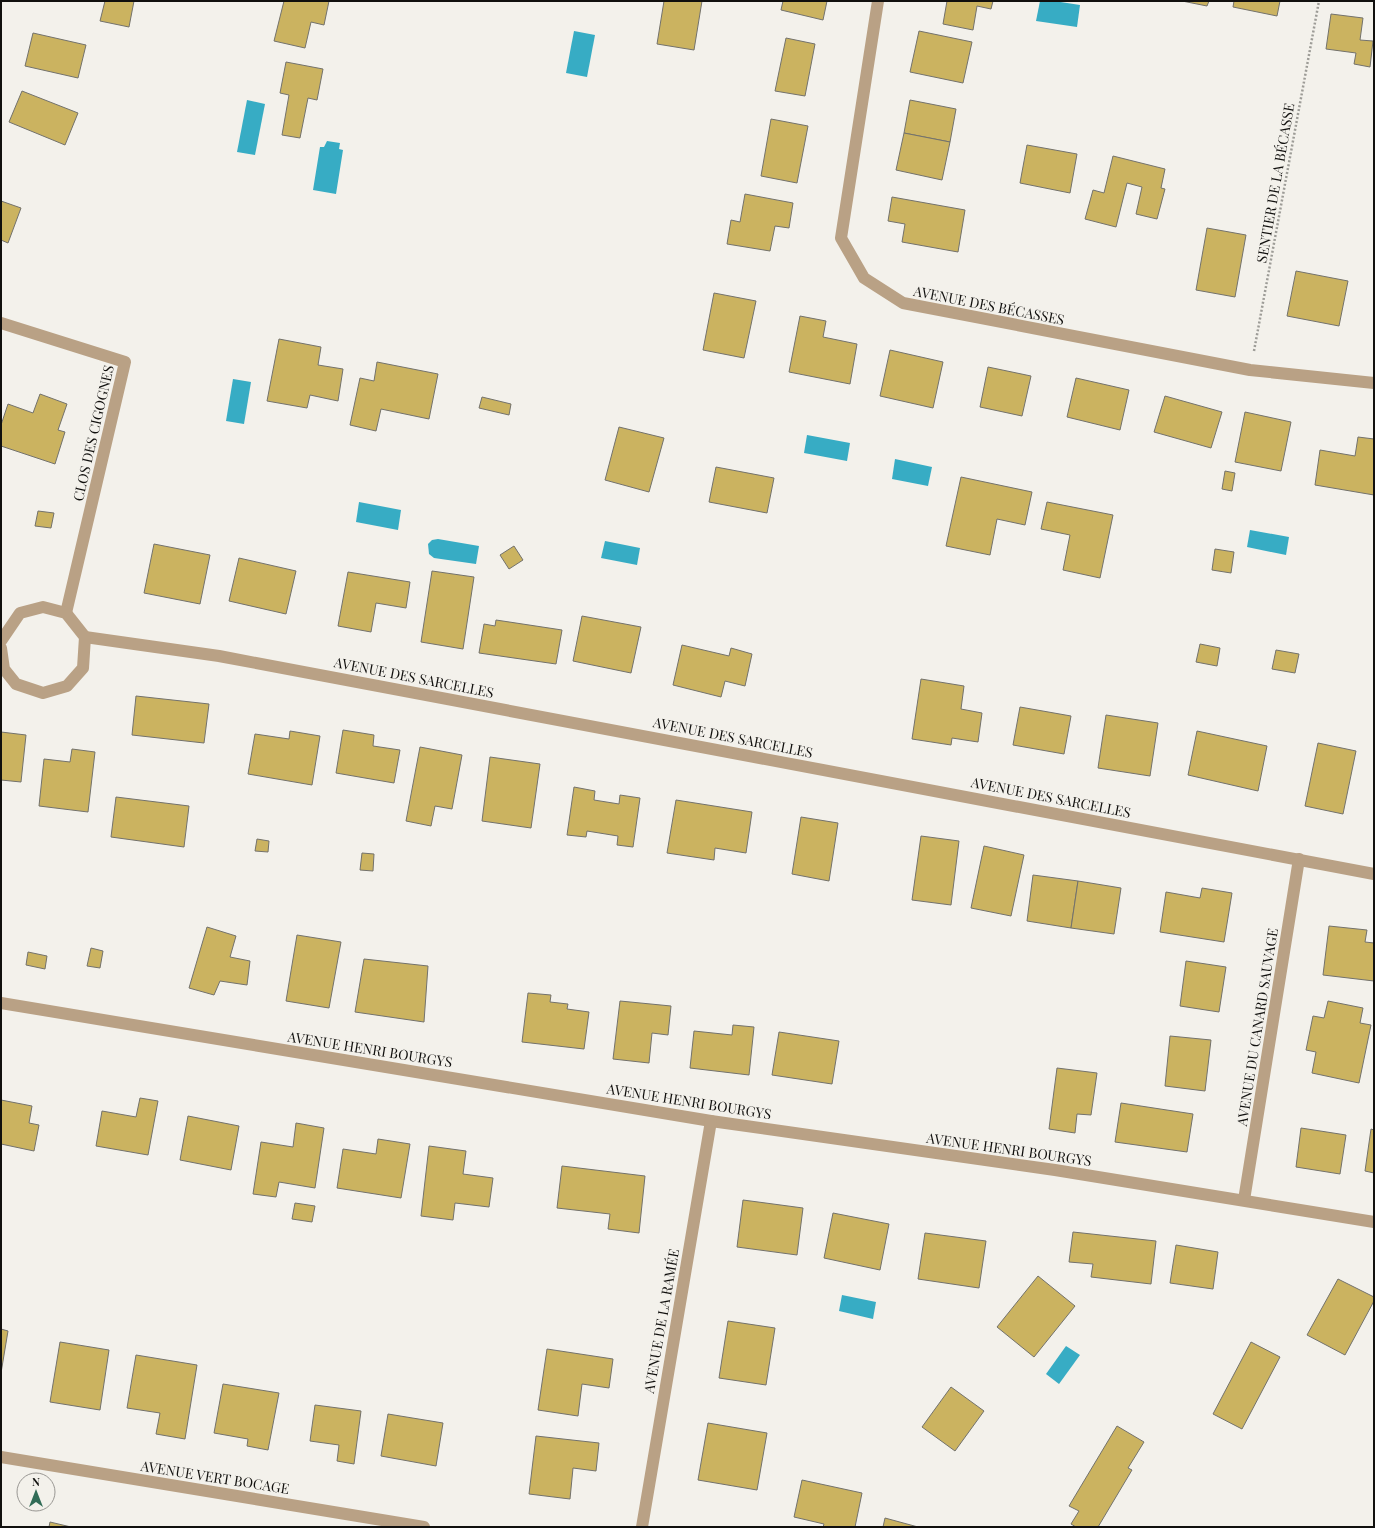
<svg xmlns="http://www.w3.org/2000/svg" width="1375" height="1528" viewBox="0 0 1375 1528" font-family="'Playfair Display',serif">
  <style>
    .water { fill: #37acc4 }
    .building { fill: #cbb360; stroke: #73726c }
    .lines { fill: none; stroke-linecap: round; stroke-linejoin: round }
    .path { stroke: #9d9c97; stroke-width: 2.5; stroke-dasharray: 2 2; stroke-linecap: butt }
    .street { stroke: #b9a185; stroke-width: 12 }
    .labels { text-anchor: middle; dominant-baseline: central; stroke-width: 3.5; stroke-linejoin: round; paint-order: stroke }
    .street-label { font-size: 14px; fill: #11100e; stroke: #f3f1eb }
  </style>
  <rect width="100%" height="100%" fill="#f3f1eb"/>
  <g class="water">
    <path d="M1040,1H1054L1080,5L1077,27L1036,21Z"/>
    <path d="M574,31L595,35L587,77L566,73Z"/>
    <path d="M247,100L265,104L255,155L237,152Z"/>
    <path d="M327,141L340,143L339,149L343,150L336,194L313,190L320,147H324Z"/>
    <path d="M233,379L251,382L244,424L226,421Z"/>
    <path d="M807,435L850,443L847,461L804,453Z"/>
    <path d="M895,459L932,467L928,486L892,479Z"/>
    <path d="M359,502L401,510L398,530L356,522Z"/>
    <path d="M1250,530L1289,537L1286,555L1247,547Z"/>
    <path d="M438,539L479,546L476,564L434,558L429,554L428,544L432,540Z"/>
    <path d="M605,541L640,548L637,565L601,558Z"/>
    <path d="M842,1295L876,1302L873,1319L839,1311Z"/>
    <path d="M1066,1346L1080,1355L1059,1384L1046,1374Z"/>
  </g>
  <g class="building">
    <path d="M105,1H134L129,27L100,21Z"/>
    <path d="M284,1H329L324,25L311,22L305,48L274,41Z"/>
    <path d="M664,1H702L694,50L657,44Z"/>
    <path d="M783,1H827L823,20L781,10Z"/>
    <path d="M947,1H946H993L991,9L977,6L973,30L943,24Z"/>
    <path d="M1182,1H1209L1207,6Z"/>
    <path d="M1234,1H1280L1277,16L1233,7Z"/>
    <path d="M1331,14L1363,18L1360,40L1373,41L1370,67L1354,64L1356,53L1326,49Z"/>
    <path d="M919,31L972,42L963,83L910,72Z"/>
    <path d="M33,33L86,45L78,78L25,66Z"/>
    <path d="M786,38L815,44L805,96L775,91Z"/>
    <path d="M286,62L323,69L317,100L308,98L300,138L282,135L289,95L280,93Z"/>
    <path d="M22,91L78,113L65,145L9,122Z"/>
    <path d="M910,100L956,109L950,142L904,133Z"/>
    <path d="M771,119L808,126L797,183L761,176Z"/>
    <path d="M904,133L950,142L942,180L896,170Z"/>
    <path d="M1027,145L1077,154L1070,193L1020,183Z"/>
    <path d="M1113,156L1165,169L1161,188L1165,189L1157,219L1136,214L1142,187L1127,183L1116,227L1085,219L1093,190L1104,193Z"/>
    <path d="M745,194L793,203L789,228L775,226L770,251L727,244L731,220L740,222Z"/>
    <path d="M892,197L965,210L958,252L902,242L905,224L888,221Z"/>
    <path d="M1,201L21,208L8,243L1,240Z"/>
    <path d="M1207,228L1246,235L1235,297L1196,290Z"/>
    <path d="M1296,271L1348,281L1339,326L1287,316Z"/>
    <path d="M714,293L756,301L744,358L703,350Z"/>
    <path d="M800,316L826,321L823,337L857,344L850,384L789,372Z"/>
    <path d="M279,339L321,347L318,365L343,369L338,401L310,395L307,408L267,401Z"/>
    <path d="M890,350L943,362L933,408L880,396Z"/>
    <path d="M377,362L438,374L429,419L381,409L376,431L350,425L360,378L374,381Z"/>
    <path d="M988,367L1031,376L1022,416L980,407Z"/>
    <path d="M1076,378L1129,390L1120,430L1067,417Z"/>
    <path d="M40,394L67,404L58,430L65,432L55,464L1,446V425L8,404L33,413Z"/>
    <path d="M1165,396L1222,412L1211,448L1154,432Z"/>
    <path d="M482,397L511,404L509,415L479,408Z"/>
    <path d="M1245,412L1291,422L1281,471L1235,462Z"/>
    <path d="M619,427L664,438L649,492L605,480Z"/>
    <path d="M1358,437L1374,439V495L1315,485L1320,450L1355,456Z"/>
    <path d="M716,467L774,478L767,513L709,502Z"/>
    <path d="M1225,471L1235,473L1232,491L1222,489Z"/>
    <path d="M961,477L1032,492L1025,525L997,519L990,555L946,546Z"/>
    <path d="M1047,502L1113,515L1100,578L1063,570L1070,535L1041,529Z"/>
    <path d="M38,511L54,513L51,528L35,526Z"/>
    <path d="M154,544L210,555L200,604L144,593Z"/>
    <path d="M514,546L523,560L509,569L500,555Z"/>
    <path d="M1215,549L1234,552L1231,573L1212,570Z"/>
    <path d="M239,558L296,571L286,614L229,601Z"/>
    <path d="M432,571L474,577L463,649L421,642Z"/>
    <path d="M348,572L410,582L406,608L376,603L371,632L338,626Z"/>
    <path d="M582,616L641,627L631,673L573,661Z"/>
    <path d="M496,620L562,630L556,664L479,653L484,624L495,626Z"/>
    <path d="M1200,644L1220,648L1217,666L1196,662Z"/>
    <path d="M682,645L729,656L731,648L752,654L745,686L725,681L721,697L673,685Z"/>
    <path d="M1276,650L1299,654L1295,673L1272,669Z"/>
    <path d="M921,679L964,686L961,709L982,713L978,742L952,738L951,745L912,739Z"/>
    <path d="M136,696L209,704L204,743L132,735Z"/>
    <path d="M1020,707L1071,716L1064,754L1013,745Z"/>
    <path d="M1106,715L1158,723L1150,776L1098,768Z"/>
    <path d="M343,730L374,735L373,746L400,750L394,783L336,773Z"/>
    <path d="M290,731L320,736L312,785L248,774L255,734L289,739Z"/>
    <path d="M1197,731L1267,746L1258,791L1188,775Z"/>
    <path d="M1,732L26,735L21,782L1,780Z"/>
    <path d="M1318,743L1356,751L1343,814L1305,806Z"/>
    <path d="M420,747L462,755L452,809L435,806L431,826L406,821Z"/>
    <path d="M72,749L95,752L88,812L39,806L44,759L70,762Z"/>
    <path d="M490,757L540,764L531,828L482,821Z"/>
    <path d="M574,787L595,791L594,800L619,804L620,795L640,798L633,847L617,845L618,836L587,831L586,837L567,835Z"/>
    <path d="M116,797L189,806L184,847L111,837Z"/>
    <path d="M676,800L752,812L746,853L715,848L714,860L667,853Z"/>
    <path d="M801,817L838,823L829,881L792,874Z"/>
    <path d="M921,836L959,841L951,905L912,900Z"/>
    <path d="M257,839L269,841L268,852L255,851Z"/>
    <path d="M984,846L1024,855L1011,916L971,908Z"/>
    <path d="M362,853L374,854L373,871L360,870Z"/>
    <path d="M1033,875L1078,881L1071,928L1027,921Z"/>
    <path d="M1078,881L1121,888L1114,934L1071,928Z"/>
    <path d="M1202,888L1232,893L1224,942L1160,932L1166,892L1200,898Z"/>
    <path d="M1329,926L1367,930L1365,942L1374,943V981L1323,975Z"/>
    <path d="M207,927L236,936L230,957L250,961L247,985L220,981L214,995L189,988Z"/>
    <path d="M297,935L341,942L329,1008L286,1001Z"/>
    <path d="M91,948L103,951L100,968L87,966Z"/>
    <path d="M28,952L47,956L45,969L26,965Z"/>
    <path d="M364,959L428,966L424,1022L355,1012Z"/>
    <path d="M1186,961L1226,967L1219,1012L1180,1006Z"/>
    <path d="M528,993L551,995L550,1002L568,1004L567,1009L589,1012L584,1049L522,1042Z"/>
    <path d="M620,1001L671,1006L668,1035L652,1033L649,1063L613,1059Z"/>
    <path d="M1328,1001L1363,1008L1360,1023L1371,1025L1359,1083L1312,1073L1316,1052L1306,1050L1313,1016L1324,1018Z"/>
    <path d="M733,1025L754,1027L749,1075L690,1068L694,1031L732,1035Z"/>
    <path d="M779,1032L839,1041L832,1084L772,1075Z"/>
    <path d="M1170,1036L1211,1040L1205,1091L1165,1086Z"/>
    <path d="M1057,1068L1097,1073L1091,1115L1077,1114L1075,1133L1049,1129Z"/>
    <path d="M140,1098L158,1101L148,1155L96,1146L102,1111L136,1117Z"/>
    <path d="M1,1100L32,1106L29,1123L39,1125L34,1151L1,1144Z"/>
    <path d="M1121,1103L1193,1114L1187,1152L1115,1142Z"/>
    <path d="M188,1116L239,1126L231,1170L180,1160Z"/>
    <path d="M296,1123L324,1128L315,1188L279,1182L276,1197L253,1194L261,1142L293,1147Z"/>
    <path d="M1301,1128L1346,1135L1340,1174L1296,1167Z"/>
    <path d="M1371,1129L1374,1130V1173L1365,1171Z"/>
    <path d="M378,1139L410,1144L401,1198L337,1188L343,1149L376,1154Z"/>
    <path d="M429,1146L466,1151L463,1174L493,1178L489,1207L455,1203L453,1220L421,1216Z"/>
    <path d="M562,1166L645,1176L639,1233L608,1229L610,1214L557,1208Z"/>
    <path d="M743,1200L803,1208L797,1255L737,1247Z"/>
    <path d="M295,1203L315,1206L312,1222L292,1219Z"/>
    <path d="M833,1213L889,1224L880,1270L824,1258Z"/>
    <path d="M1073,1232L1156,1241L1151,1284L1091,1277L1093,1264L1069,1262Z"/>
    <path d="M925,1233L986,1241L979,1288L918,1279Z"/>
    <path d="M1176,1245L1218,1252L1213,1289L1170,1283Z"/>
    <path d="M1038,1276L1075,1306L1034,1357L997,1327Z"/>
    <path d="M1338,1279L1374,1297V1301L1345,1355L1307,1335Z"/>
    <path d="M728,1321L775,1328L766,1385L719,1378Z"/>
    <path d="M1,1329L8,1331L1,1373Z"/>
    <path d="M60,1342L109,1350L100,1410L50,1402Z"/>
    <path d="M1251,1342L1280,1357L1242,1429L1213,1414Z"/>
    <path d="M547,1349L613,1359L609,1388L582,1384L578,1416L538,1410Z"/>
    <path d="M136,1355L197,1365L185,1439L156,1434L160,1413L127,1408Z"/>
    <path d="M223,1384L279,1393L268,1450L247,1446L248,1439L214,1433Z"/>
    <path d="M951,1387L984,1411L955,1451L922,1427Z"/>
    <path d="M315,1405L361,1411L354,1464L337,1461L339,1445L310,1441Z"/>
    <path d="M388,1414L443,1423L436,1466L381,1456Z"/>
    <path d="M708,1423L767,1433L757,1490L698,1480Z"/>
    <path d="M1117,1426L1144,1442L1128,1468L1132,1470L1098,1527H1076L1071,1524L1079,1511L1069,1506Z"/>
    <path d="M536,1436L599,1443L596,1471L573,1468L570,1499L529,1494Z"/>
    <path d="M802,1480L862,1493L855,1527H823L824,1524L794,1517Z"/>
    <path d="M885,1518L918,1527H883Z"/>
    <path d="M50,1522L71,1527H49Z"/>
  </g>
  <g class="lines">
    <path class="path" d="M1254,351L1319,1"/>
    <g class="street">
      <path d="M878,1L841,238L864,278L903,303L1250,370L1374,383"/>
      <path d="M1,323L125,362L66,613"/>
      <path d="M85,637L219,656L1374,874"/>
      <path d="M1,641L20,613L43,607L66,613L85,637L83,668L67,686L43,693L16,684L4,669L1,648"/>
      <path d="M1,1003L711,1121L1055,1170L1374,1222"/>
      <path d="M1244,1200L1299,859"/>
      <path d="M1,1457L424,1527"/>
      <path d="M642,1527L711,1121"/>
    </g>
  </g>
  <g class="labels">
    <g class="street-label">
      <text transform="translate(1275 183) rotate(-80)">SENTIER DE LA BÉCASSE</text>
      <text transform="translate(989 305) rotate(11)">AVENUE DES BÉCASSES</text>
      <text transform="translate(93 433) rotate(-77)">CLOS DES CIGOGNES</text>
      <text transform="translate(414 677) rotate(11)">AVENUE DES SARCELLES</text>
      <text transform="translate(733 737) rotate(11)">AVENUE DES SARCELLES</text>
      <text transform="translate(1051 797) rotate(11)">AVENUE DES SARCELLES</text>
      <text transform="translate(1257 1027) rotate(-81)">AVENUE DU CANARD SAUVAGE</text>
      <text transform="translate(370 1049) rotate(9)">AVENUE HENRI BOURGYS</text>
      <text transform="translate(689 1101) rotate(9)">AVENUE HENRI BOURGYS</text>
      <text transform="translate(1009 1149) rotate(8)">AVENUE HENRI BOURGYS</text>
      <text transform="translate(661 1321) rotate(-80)">AVENUE DE LA RAMÉE</text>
      <text transform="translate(215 1477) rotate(9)">AVENUE VERT BOCAGE</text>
    </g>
  </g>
  <rect width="1375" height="1528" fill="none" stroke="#11100e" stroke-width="4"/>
  <g transform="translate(36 1492)"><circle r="19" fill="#f3f1eb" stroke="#999793"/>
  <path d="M0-3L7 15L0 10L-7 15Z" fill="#316c57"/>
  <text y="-6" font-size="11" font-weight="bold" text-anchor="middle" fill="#11100e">N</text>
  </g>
</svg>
